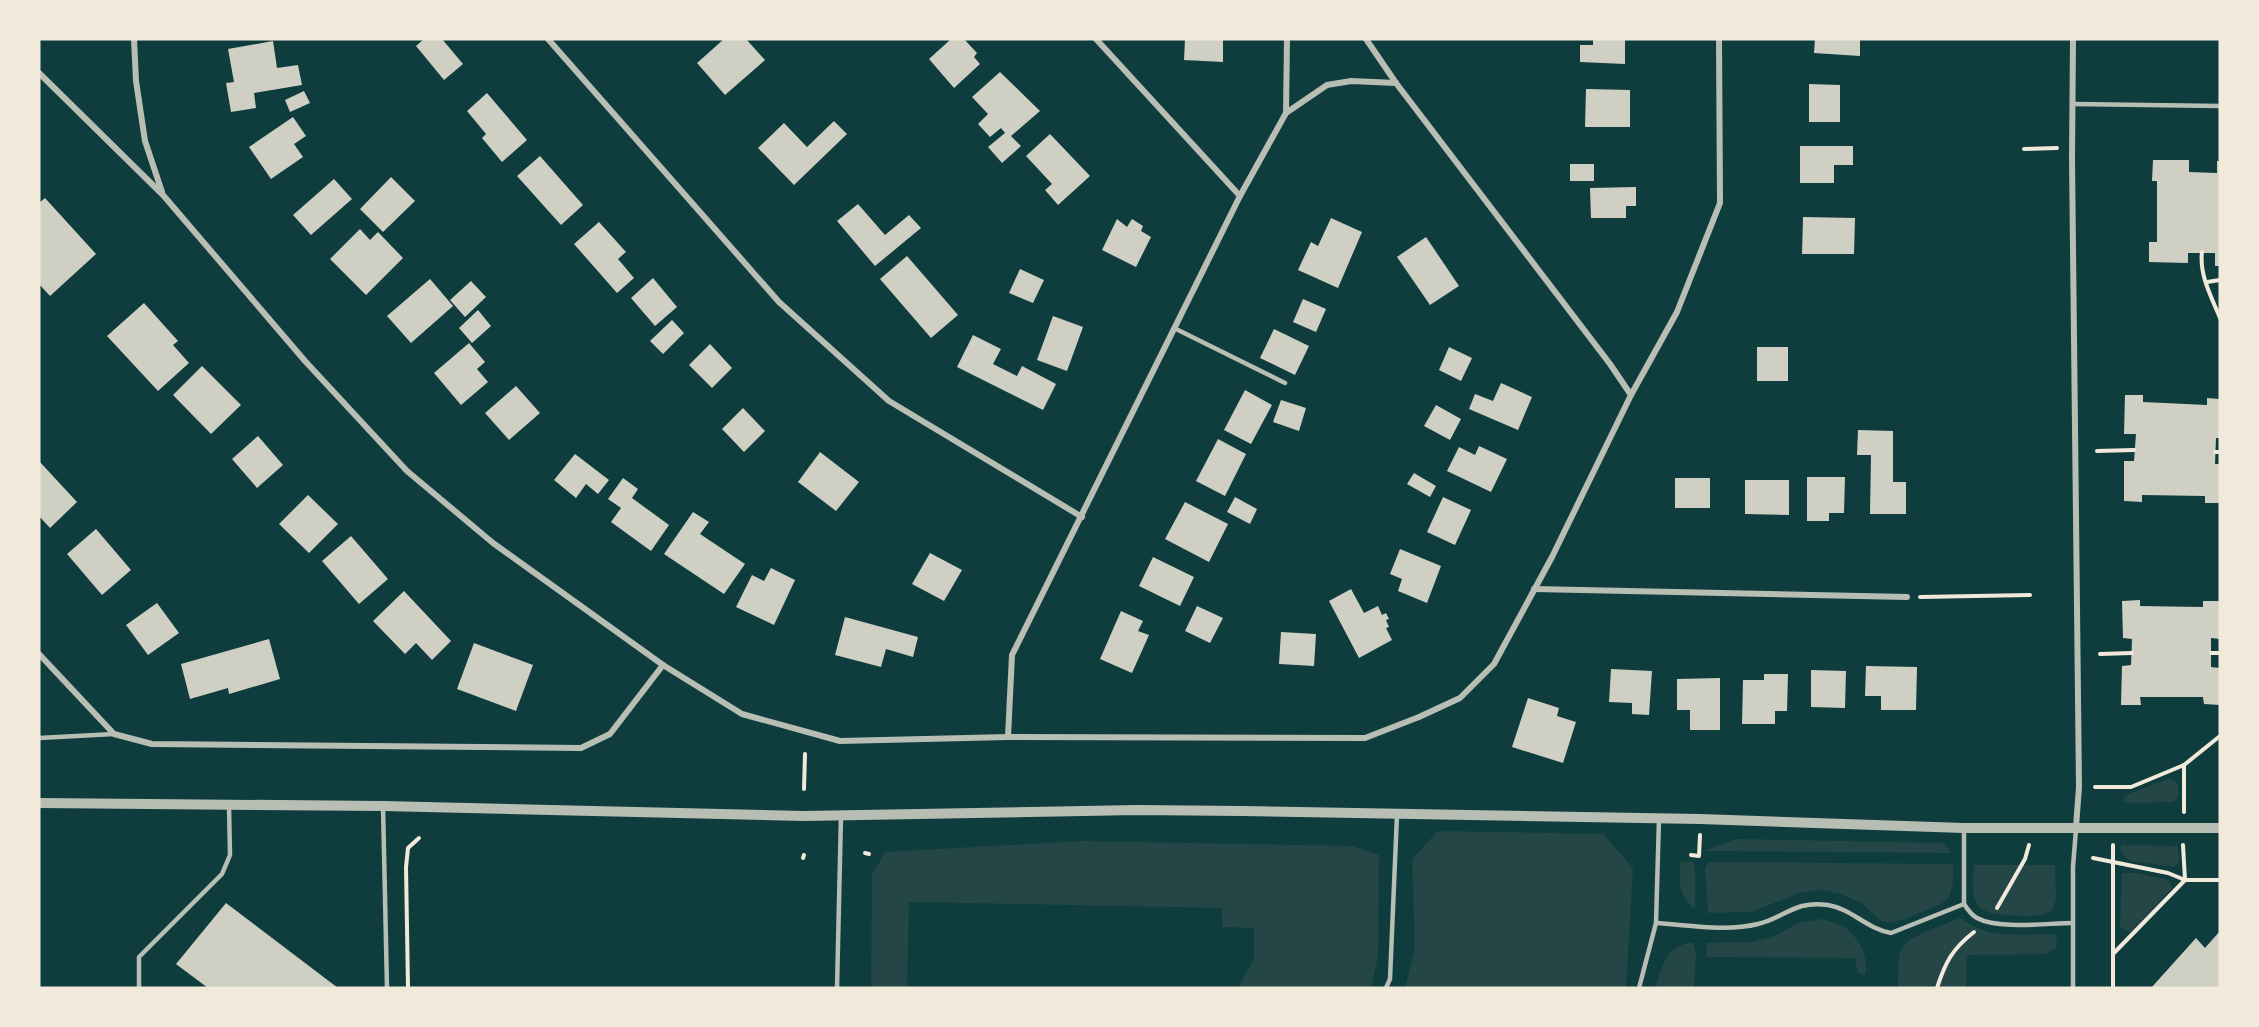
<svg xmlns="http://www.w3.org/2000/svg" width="2259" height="1027" viewBox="0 0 2259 1027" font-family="'Sofia Sans Condensed',sans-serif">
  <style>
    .green { fill: #244646 }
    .building { fill: #cfcfc3 }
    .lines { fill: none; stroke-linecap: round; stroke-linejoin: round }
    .path { stroke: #f1e9da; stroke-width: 4 }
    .service { stroke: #b8beb3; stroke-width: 4.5 }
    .minor { stroke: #b8beb3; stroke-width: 6 }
    .tertiary { stroke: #b8beb3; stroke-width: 10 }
  </style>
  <rect width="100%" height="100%" fill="#0f3d3e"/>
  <g class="green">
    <path d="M2170,778L2178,784V797L2173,802L2124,803V796Z"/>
    <path d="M1438,831L1603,834L1633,868L1626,988H1405L1415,949L1412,859Z"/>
    <path d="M1736,839L1942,843L1952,853L1704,851Z"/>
    <path d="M1081,841L1352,846L1379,855L1378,957L1371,988H1238L1254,959V928L1222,927V908L909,902L907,988H871L872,875L885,852Z"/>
    <path d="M2121,845L2178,846L2179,862L2174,867L2130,861L2121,853Z"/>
    <path d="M1681,861L1693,862L1695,867V909C1679,898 1678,879 1681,861Z"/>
    <path d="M1717,862L1953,864V882L1949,897L1941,904L1908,918L1890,923L1881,921L1861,903L1841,894L1822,890L1803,892L1750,912L1708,913L1705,868L1708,863Z"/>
    <path d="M1974,865H2055L2056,899L2053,909C2050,911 2047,913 2044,914C2034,918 1986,916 1979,907C1970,895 1973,879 1974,865Z"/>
    <path d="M2122,873H2137L2169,880L2172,888L2131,932L2120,928Z"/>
    <path d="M1961,918C1987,940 2023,934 2054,934L2057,940L2056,948L2047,954L1967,955L1966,988H1898C1899,947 1895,944 1935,928C1944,925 1952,920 1961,918Z"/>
    <path d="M1822,919C1828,921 1835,923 1841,925C1857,933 1872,960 1864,976L1858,973L1855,958L1706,957L1707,943L1752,942L1777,935L1798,923Z"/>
    <path d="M1693,942L1696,954L1694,988H1656C1662,965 1666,946 1693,942Z"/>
  </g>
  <g class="building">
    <path d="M424,39H442L463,64L444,80L416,46Z"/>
    <path d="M724,39H746L765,60L725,95L697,63Z"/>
    <path d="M951,39H964L977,53L974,57L980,64L954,88L929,59Z"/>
    <path d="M1185,39H1223V62L1184,60Z"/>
    <path d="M1593,39H1625V64L1580,62V45H1593Z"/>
    <path d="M1815,39H1860V56L1814,53Z"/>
    <path d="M273,41L277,68L298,65L302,85L254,93L256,108L231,112L226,83L234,82L228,49Z"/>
    <path d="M1000,72L1040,111L1011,136L1021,146L1002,163L988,147L1005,133L1001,128L990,137L978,124L988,114L972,97Z"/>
    <path d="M1809,84L1840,85V122H1809Z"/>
    <path d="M1586,89L1630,90V127H1585Z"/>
    <path d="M304,91L310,103L290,112L285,100Z"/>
    <path d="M487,93L527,140L502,162L482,138L486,134L467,111Z"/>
    <path d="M293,117L306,136L294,144L303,157L271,179L249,147Z"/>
    <path d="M834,121L847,134L794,185L758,148L784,123L807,147Z"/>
    <path d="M1050,134L1090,176L1058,205L1045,190L1052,184L1026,156Z"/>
    <path d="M1800,146H1853V165H1834V183H1800Z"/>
    <path d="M540,156L583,205L561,225L517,176Z"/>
    <path d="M2153,160H2189V172L2217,173V161H2220V266H2215V253H2188V263L2149,262V242H2157V181H2152Z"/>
    <rect x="1570" y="164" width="24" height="17"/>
    <path d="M391,177L415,201L383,232L360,209Z"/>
    <path d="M334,179L352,199L311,235L293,215Z"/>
    <path d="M1636,187V206H1626V218H1591L1590,188Z"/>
    <path d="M45,198L96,254L50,296L39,284V203Z"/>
    <path d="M858,204L885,235L909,215L921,228L875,266L837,221Z"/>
    <path d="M1803,217L1855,218L1854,254H1802Z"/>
    <path d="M1331,218L1362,232L1338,288L1298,270L1311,242L1318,246Z"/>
    <path d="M1117,219L1127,227L1132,219L1143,226L1141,231L1151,237L1136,267L1102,250Z"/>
    <path d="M599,222L626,252L618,259L634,278L617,293L574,244Z"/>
    <path d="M360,229L370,240L378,232L403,258L366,295L330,259Z"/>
    <path d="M1426,237L1459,286L1430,305L1397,257Z"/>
    <path d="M907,256L958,315L931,338L880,279Z"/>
    <path d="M1020,269L1044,280L1033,303L1009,293Z"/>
    <path d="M653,278L677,307L655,326L631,298Z"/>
    <path d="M430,279L453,306L411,343L387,316Z"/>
    <path d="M471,281L486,297L465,317L450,300Z"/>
    <path d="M1303,299L1326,309L1316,332L1293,322Z"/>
    <path d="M144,303L178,341L173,345L189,363L158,391L107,336Z"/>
    <path d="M478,310L491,326L472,343L459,328Z"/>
    <path d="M1053,316L1083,327L1067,371L1037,360Z"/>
    <path d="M672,320L684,333L663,354L650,341Z"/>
    <path d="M1274,329L1309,346L1295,375L1260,358Z"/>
    <path d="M973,335L1001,349L993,364L1017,376L1022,366L1056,384L1043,410L957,367Z"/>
    <path d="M469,343L485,362L477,369L488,382L461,405L434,373Z"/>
    <path d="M710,344L732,368L712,388L689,365Z"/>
    <path d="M1449,347L1472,358L1461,381L1439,370Z"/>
    <rect x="1757" y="347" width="31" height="34"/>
    <path d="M202,366L241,405L211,434L173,395Z"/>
    <path d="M1501,383L1532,397L1518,430L1469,409L1475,394L1493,401Z"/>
    <path d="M516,386L540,413L509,440L485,413Z"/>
    <path d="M1245,390L1272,405L1251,444L1224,430Z"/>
    <path d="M2125,395H2143V402L2207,405V398L2220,399V438H2216L2215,464H2220V503H2205V496L2142,495V502L2124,501V461H2134L2136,434H2124Z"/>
    <path d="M1281,400L1306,408L1299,431L1273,422Z"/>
    <path d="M1436,405L1461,419L1450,440L1424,426Z"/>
    <path d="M743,408L765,431L744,452L722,429Z"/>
    <path d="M1858,430L1893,431V482H1906V514H1870L1871,455H1857Z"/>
    <path d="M258,436L283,465L257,488L232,459Z"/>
    <path d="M1218,439L1246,454L1225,496L1196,481Z"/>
    <path d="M1479,446L1507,459L1491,492L1447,471L1459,447L1475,455Z"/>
    <path d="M820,452L859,482L836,511L798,482Z"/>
    <path d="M575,454L609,480L598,494L586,484L576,498L554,480Z"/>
    <path d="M39,461L77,502L50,528L39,516Z"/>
    <path d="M1414,473L1436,486L1430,497L1407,484Z"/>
    <path d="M1807,477H1845L1844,513H1829V521H1807Z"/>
    <path d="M623,478L638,489L632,498L669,525L651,551L611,522L621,508L608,499Z"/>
    <rect x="1675" y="478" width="35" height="30"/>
    <path d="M1745,480H1789V515L1745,514Z"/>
    <path d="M308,495L338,524L309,553L279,524Z"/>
    <path d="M1235,497L1257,509L1250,524L1227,512Z"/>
    <path d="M1443,497L1471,510L1455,545L1427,532Z"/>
    <path d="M1185,502L1228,524L1209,562L1165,539Z"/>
    <path d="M693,512L709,522L700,534L745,564L724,594L664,554Z"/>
    <path d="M96,529L131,570L102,595L67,554Z"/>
    <path d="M351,536L388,579L359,604L322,561Z"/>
    <path d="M1400,549L1441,566L1427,603L1398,591L1402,579L1390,574Z"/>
    <path d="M930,553L962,570L944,601L912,584Z"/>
    <path d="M1153,557L1194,577L1180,606L1139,586Z"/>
    <path d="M771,568L795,580L774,625L736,607L752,575L764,581Z"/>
    <path d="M1351,589L1364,613L1378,606L1382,615L1386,613L1389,619L1386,620L1389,627L1386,628L1392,640L1359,658L1329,601Z"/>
    <path d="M404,591L451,641L432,660L416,643L405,654L373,621Z"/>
    <path d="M2140,600V606L2203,607V601H2220V639L2211,638V667L2220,668V705L2204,704L2203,697H2140L2141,705H2121L2122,666L2131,665L2132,639L2123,638L2122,601Z"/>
    <path d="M157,603L179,633L148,655L126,625Z"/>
    <path d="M1197,606L1223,618L1210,643L1185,631Z"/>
    <path d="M1121,611L1143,621L1138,631L1149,635L1132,673L1100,659Z"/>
    <path d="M845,617L918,637L913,657L886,649L881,667L835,655Z"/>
    <path d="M1281,632L1316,634L1314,666L1279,664Z"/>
    <path d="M269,639L280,679L229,694L228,688L190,699L181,664Z"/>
    <path d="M474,643L533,665L516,711L457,689Z"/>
    <path d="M1866,666L1917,667L1916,710H1881V696H1865Z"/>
    <path d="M1611,669L1652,671L1649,715L1632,714V703L1609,702Z"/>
    <path d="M1811,670L1846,671L1845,708L1811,707Z"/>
    <path d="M1764,674H1788L1787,711H1775V724H1742L1743,680H1764Z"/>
    <path d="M1720,678V730H1690V710H1677V679Z"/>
    <path d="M1528,698L1559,708L1557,716L1576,722L1563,763L1512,747Z"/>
    <path d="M226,903L338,988H208L176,964Z"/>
    <path d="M2220,931V988H2151L2196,938L2205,948Z"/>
  </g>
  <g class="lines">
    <g class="path">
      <path d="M2024,149L2057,148"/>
      <path d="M2202,252C2199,275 2212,298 2220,318"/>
      <path d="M2207,282L2220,280"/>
      <path d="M2097,451L2134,450"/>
      <path d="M2215,452H2220"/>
      <path d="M1920,597L2030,595"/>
      <path d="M2211,653H2220"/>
      <path d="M2100,654L2132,653"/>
      <path d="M2184,765V812"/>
      <path d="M2095,787H2131L2184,765L2220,736"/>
      <path d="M804,789L805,754"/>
      <path d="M2113,845V988"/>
      <path d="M865,853L869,854"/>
      <path d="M1691,855L1699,856L1700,835"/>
      <path d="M803,858L804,855"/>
      <path d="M2093,858L2168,873L2185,880H2220"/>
      <path d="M1997,908L2025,859L2029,845"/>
      <path d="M2114,953L2185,880L2183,845"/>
      <path d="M408,988L406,867L408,848L419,838"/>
      <path d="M1937,988C1945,963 1952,949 1974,932"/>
    </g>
    <g class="service">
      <path d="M2073,104L2220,106"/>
      <path d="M1176,329L1285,383"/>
      <path d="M39,738L114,734"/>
      <path d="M383,806L387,988"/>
      <path d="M1964,829V904C1968,910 1971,915 1977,918C1999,930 2048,923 2073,923"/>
      <path d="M1656,923C1688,925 1726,932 1758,924C1785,918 1794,900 1828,905C1852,909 1867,929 1891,933L1964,904"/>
      <path d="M139,988V957L222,874L230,855L229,805"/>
      <path d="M837,988L841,816"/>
      <path d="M1386,988L1390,979L1397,815"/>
      <path d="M1639,988L1656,923L1659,818"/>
      <path d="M2073,988V867L2076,829"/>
    </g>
    <g class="minor">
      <path d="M134,39L136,81L145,141L162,192"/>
      <path d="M548,39L779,302L889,401L1082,517"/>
      <path d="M1096,39L1240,196"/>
      <path d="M1366,39L1396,83L1610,364L1631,395"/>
      <path d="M2073,39L2072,158L2079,787L2076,827"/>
      <path d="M39,73L163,195L305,361L407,471L493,543L663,665L742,714L840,741L1008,737L1365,738L1419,717L1460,698L1494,664L1552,557L1631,395L1677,312L1720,203L1719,39"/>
      <path d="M1286,113L1327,85L1351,81L1396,83"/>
      <path d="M1534,589L1907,597"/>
      <path d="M39,654L114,734L152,744L581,748L610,734L663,665"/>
      <path d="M1008,737L1012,655L1240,196L1286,113L1287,39"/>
    </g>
    <path class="tertiary" d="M39,803L383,806L804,816L1137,810L1242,811L1700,819L1964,828H2220"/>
  </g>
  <rect width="2259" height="1027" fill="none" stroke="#f1e9da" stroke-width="81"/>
</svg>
